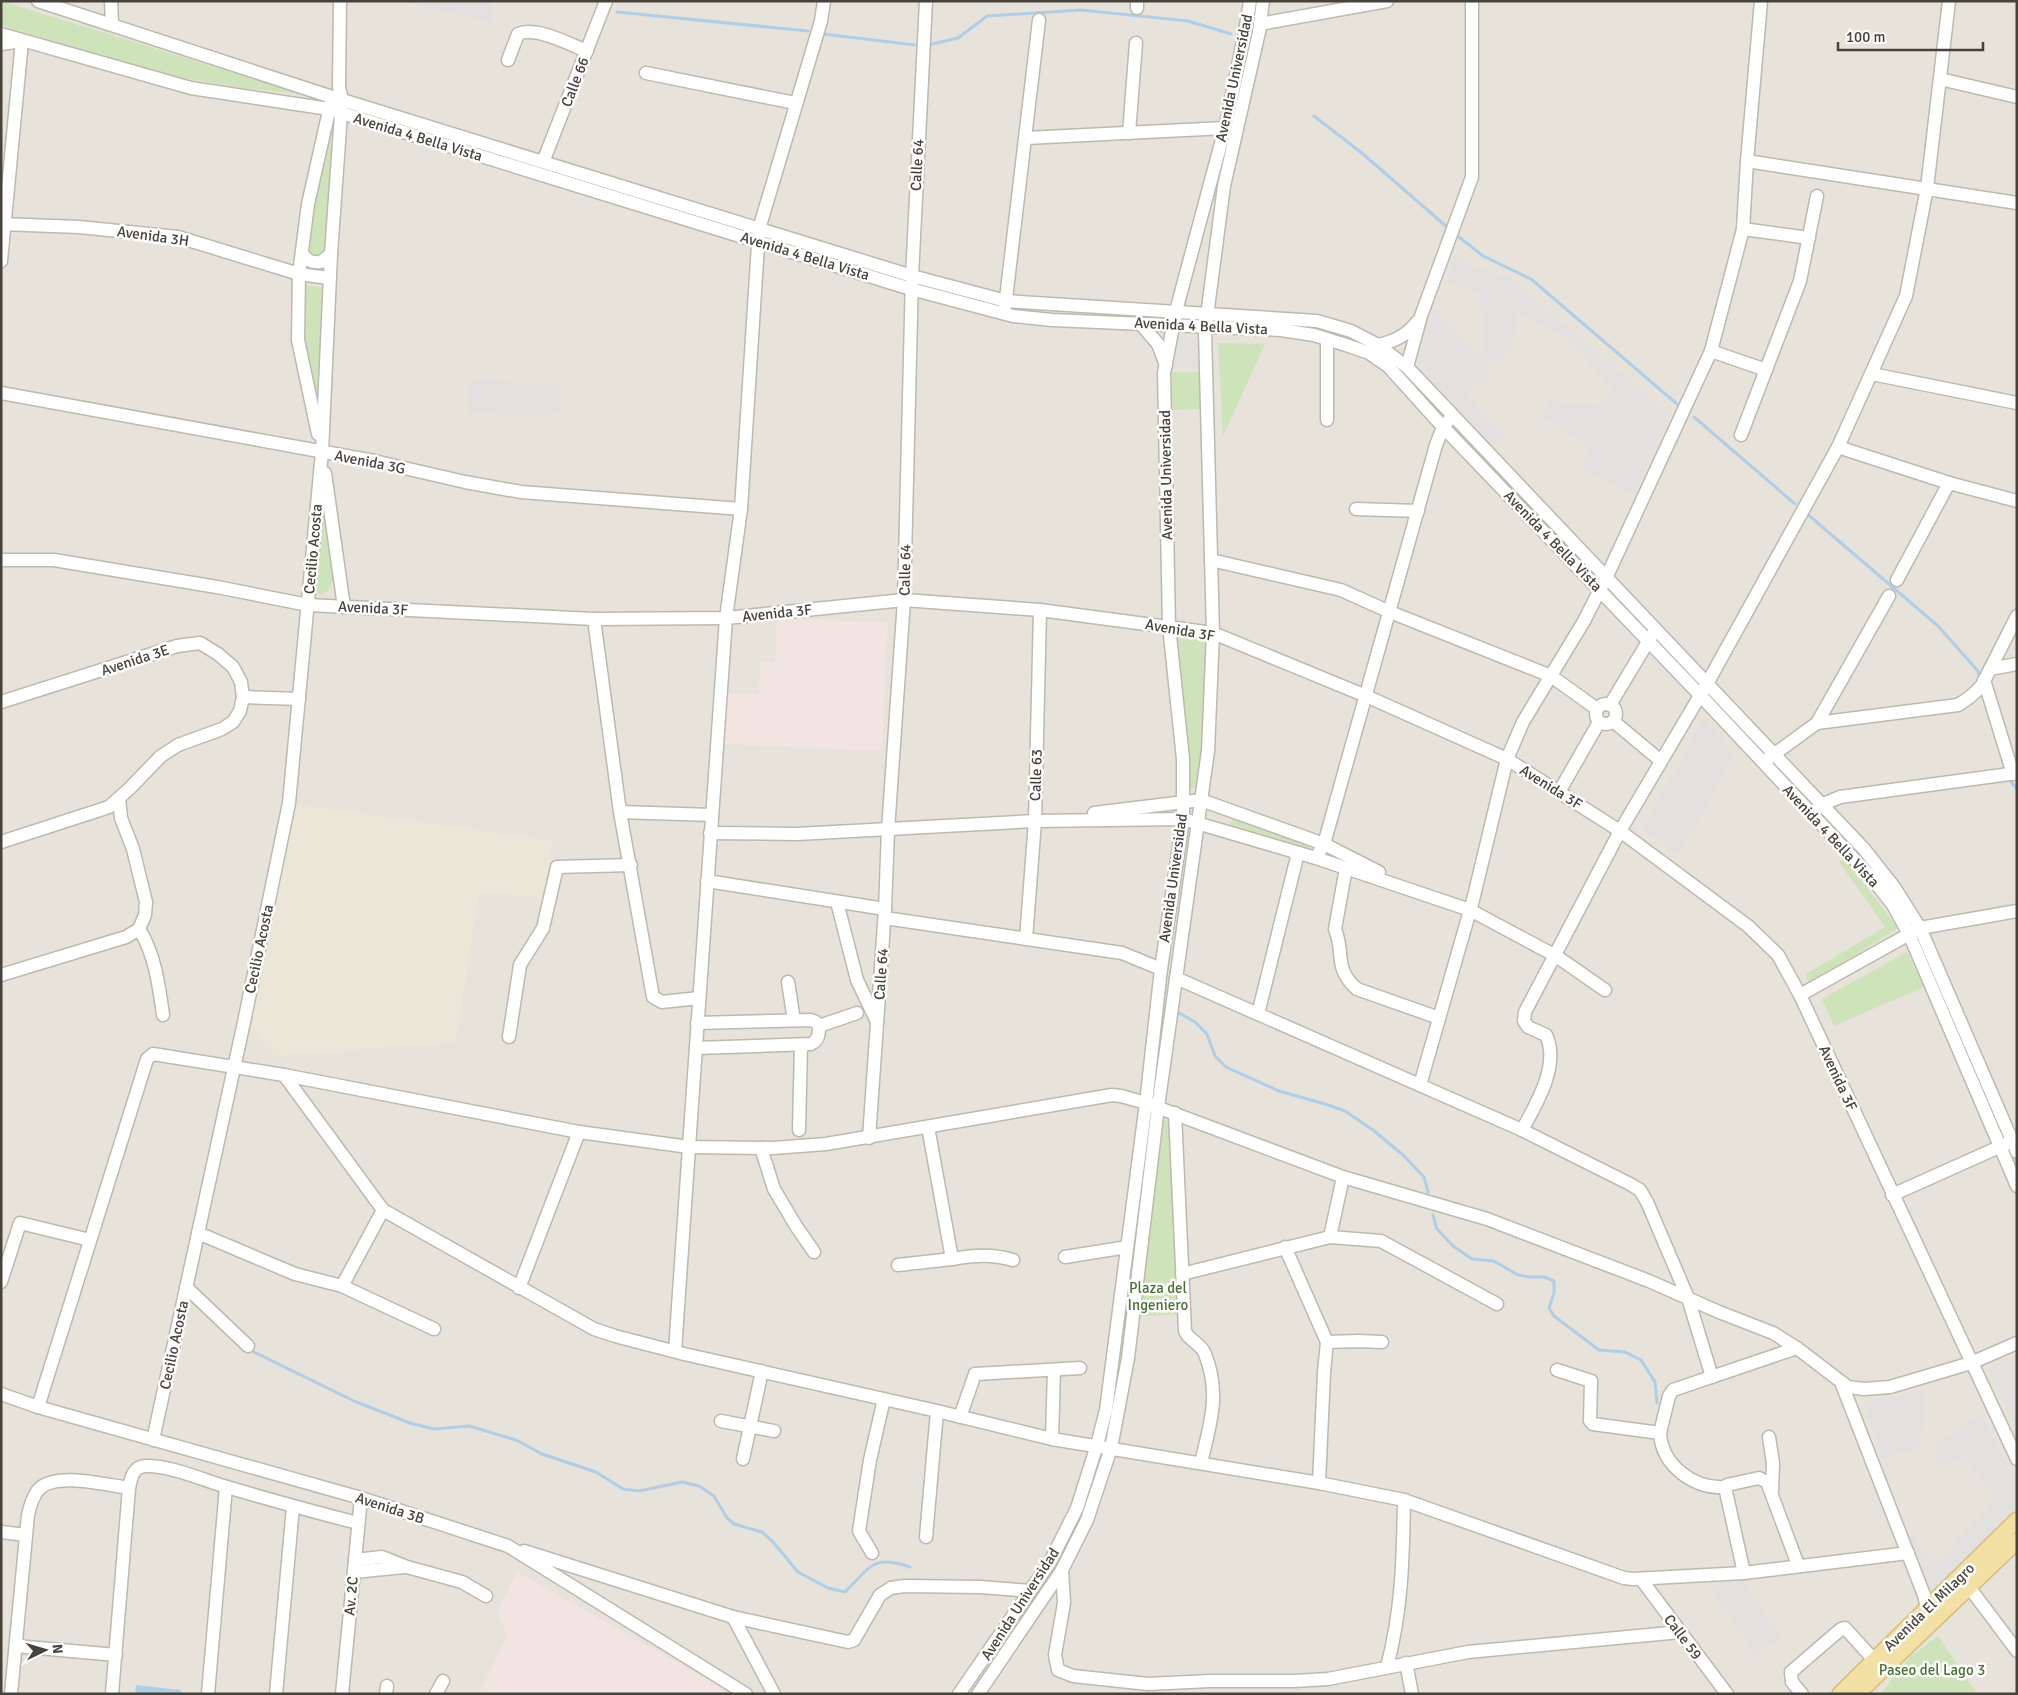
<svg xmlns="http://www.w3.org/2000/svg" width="2018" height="1695" viewBox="0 0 2018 1695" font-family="Signika,sans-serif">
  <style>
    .residential { fill: #e7e3da }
    .education { fill: #ebe6d7 }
    .medical { fill: #f2e4e0 }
    .green { fill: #cee3b9 }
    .parking { fill: #e3e1df }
    .water { fill: #afcee8 }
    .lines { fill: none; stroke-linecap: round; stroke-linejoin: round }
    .stream { stroke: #afcee8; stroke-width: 3 }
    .minor-casing { stroke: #beb9af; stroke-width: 15 }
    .major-casing { stroke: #d6be77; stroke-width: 18 }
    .minor { stroke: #fff; stroke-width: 12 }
    .major { stroke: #f2e0a5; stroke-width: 15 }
    .labels { text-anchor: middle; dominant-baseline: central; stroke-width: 5; stroke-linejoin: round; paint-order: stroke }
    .street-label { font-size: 15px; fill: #47423a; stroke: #fff }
    .park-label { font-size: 15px; fill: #487233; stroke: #fff }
  </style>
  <rect width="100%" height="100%" fill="#f4f1eb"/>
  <rect class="residential" x="1" y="1" width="2016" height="1693"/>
  <path class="education" d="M289,803L552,841L543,898L479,891L456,1041L276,1056L244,1022Z"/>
  <g class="medical">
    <path d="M777,618L888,623L882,751L721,744L723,693L759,694L760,662L775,663Z"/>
    <path d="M517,1572L726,1690L725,1694H479L507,1635L497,1613Z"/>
  </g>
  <g class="green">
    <path d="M1,1L305,95L238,87L168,75L14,29L1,25Z"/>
    <path d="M330,130L332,161L327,251L319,259L305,251Z"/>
    <path d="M303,285L323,287L317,409L302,340Z"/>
    <path d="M1218,343L1265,344L1223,436Z"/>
    <path d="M1172,372H1199L1201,409L1172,410Z"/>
    <path d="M322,489L334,580L328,591L321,595L316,592L313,586Z"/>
    <path d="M1169,626L1213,633L1200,786L1191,789Z"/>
    <path d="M1234,815L1309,844L1307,852L1229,827Z"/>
    <path d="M1844,858L1898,928L1809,984L1806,974L1885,927L1839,862Z"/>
    <path d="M1907,952L1924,987L1834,1026L1822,999Z"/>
    <path d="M1162,1120L1170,1121L1177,1314L1137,1317Z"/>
    <path d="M1938,1636L1977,1694H1881L1909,1658Z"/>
  </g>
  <g class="parking">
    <path d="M399,1H492V22Z"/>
    <path d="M1455,254L1475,267L1509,277L1671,415L1633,494L1582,470L1591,445L1540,417L1548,400L1599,406L1612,389L1565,337L1518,312L1510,353L1494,365L1485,356L1480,294L1446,281Z"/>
    <path d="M1433,307L1482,358L1491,372L1466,395L1504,436L1493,447L1418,366Z"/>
    <path d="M1177,337L1198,338L1201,366L1172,368Z"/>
    <path d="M471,379L562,385L560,413L546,416L468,413Z"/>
    <path d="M1704,718L1734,754L1680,854L1642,831Z"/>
    <path d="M2017,1354V1430L1988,1368Z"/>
    <path d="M1926,1390L1920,1447L1883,1460L1863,1402Z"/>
    <path d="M1983,1413L2017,1488V1507L1930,1593L1905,1530L1936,1564L1996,1498L1963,1456L1940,1469L1932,1445Z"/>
    <path d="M1742,1580L1782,1637L1757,1656L1707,1583Z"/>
  </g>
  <path class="water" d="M136,1685L181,1690L180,1694H135Z"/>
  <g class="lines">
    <g class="stream">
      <path d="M617,12L808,31"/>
      <path d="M823,34L915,45"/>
      <path d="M928,45L958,38L987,16L1081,10L1188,21L1231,34"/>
      <path d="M1314,116L1363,154L1447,227"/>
      <path d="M1459,237L1483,256L1531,279L1677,404"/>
      <path d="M1694,417L1795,504"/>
      <path d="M1806,513L1938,626L1978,671L1980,680"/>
      <path d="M2008,778L2017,789"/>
      <path d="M1179,1013L1195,1022L1207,1034L1215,1056L1226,1067L1279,1091L1325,1104L1345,1111L1373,1130L1403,1155L1424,1177L1428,1192"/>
      <path d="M1433,1215L1437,1229L1453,1246L1472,1259L1494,1261L1518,1275L1530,1277H1544L1554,1281V1293L1549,1308L1554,1316L1599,1350L1625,1352L1641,1360L1655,1382L1657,1403"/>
      <path d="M254,1352L354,1401L410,1423L434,1429L469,1426L516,1440L542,1454L596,1472L623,1489L639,1491L682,1482L699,1486L714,1496L727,1518L734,1524L762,1532L773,1542L798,1572L828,1588L845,1592C871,1567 872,1554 910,1567"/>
    </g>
    <g class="minor-casing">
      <g id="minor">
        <path d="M38,1L326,95L912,276L1006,301L1317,321L1351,331L1378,345L1407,367L1864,849L1894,887L1920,928L2017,1152"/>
        <path d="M111,1L112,24"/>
        <path d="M824,1L821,21L759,229L741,509L726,618L689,1147L773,1148L826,1144L1112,1095L1121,1096L1146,1103L1343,1177L1487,1219L1649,1281L1719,1312L1773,1333L1797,1348L1848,1387L1864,1389L1890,1387L1971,1363L2017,1343"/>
        <path d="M1137,8V1"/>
        <path d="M1260,24L1387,1"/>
        <path d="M1,34L191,88L329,109L911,289L1013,316L1052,320L1281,330L1314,335L1346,345L1369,353L1388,366L1443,427L1700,695L1872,878L1893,905L1909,934L2017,1186"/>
        <path d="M1,44L22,41L1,261"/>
        <path d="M508,60L518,34C536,26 569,44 587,51"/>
        <path d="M646,73L795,103"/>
        <path d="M1940,79L2017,97"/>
        <path d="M1129,133L1136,43"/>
        <path d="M1026,138L1225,128"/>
        <path d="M1747,161L2017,203"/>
        <path d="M543,162L606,1"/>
        <path d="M1,224L79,227L178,237L299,274L329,278"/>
        <path d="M1743,229L1809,238"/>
        <path d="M302,253C307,261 312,263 321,262L331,254"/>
        <path d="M1005,307L1039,20"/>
        <path d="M1140,323L1158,344L1166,365"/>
        <path d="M1327,339V420"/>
        <path d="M1378,345C1395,341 1406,336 1417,322"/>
        <path d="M1711,351L1766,370"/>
        <path d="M1407,367L1421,316L1472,177V1"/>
        <path d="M1872,374L2017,403"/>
        <path d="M1,393L374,461L465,482L521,492L741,509"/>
        <path d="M318,434L298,340L299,274L308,204L331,102"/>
        <path d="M1741,435L1800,281L1817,196"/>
        <path d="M1838,447L1949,483L2017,501"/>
        <path d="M325,473L344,607"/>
        <path d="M1356,509L1418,511"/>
        <path d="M1,560H54L217,587L308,605L594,619L726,618L904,600L1040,610L1213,633L1366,696L1507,759L1620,831L1748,926L1778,955L1800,995L2017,1459"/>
        <path d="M1211,560L1341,590L1390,612L1551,676L1597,709"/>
        <path d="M1897,580L1949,483"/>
        <path d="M594,619L620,812L653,997L662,1002L699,998"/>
        <path d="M1990,669L2017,664"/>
        <path d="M1984,680L2013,774"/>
        <path d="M243,697L299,699"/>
        <path d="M1,702L177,646L200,643L218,654L233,667L241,682L243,697L240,711L233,722L222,729L178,745L161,756L129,789L109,807L1,842"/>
        <circle cx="1606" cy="714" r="10"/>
        <path d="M1610,705L1652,635"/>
        <path d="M1613,721L1661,761"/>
        <path d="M1817,723L1958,705C1968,699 1975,694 1982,685L2017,616"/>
        <path d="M1769,758L1817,723L1889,596"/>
        <path d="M1559,792L1599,722"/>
        <path d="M1816,810L1821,805L1840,797L2017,773"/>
        <path d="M620,812L712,815"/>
        <path d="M1094,813L1201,800L1324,844L1379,872"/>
        <path d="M710,833L797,834L1035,821L1183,819L1316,858L1470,910L1556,956L1605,990"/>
        <path d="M1316,858L1324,844L1436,445L1443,427L1448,421"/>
        <path d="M1346,868L1335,929C1345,953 1333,968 1357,989L1439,1018"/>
        <path d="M707,881L885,909"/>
        <path d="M837,902L857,980L877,1022"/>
        <path d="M885,918L1122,953L1161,969"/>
        <path d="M139,929C155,954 159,986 163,1015"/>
        <path d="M1026,939L1035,821L1040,610"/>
        <path d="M1,975L126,937L139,929L145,915L146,902L133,849L121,818L119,799"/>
        <path d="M1176,978L1522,1130L1630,1184L1640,1190L1647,1202L1688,1298L1712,1377"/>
        <path d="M788,982L794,1020"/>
        <path d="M1800,995L1920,928L2017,911"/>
        <path d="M1258,1014L1298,853"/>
        <path d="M819,1026L857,1013"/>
        <path d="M509,1037L520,965L543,928L557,867L631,865"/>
        <path d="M696,1048L811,1044C819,1040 819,1034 819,1026L816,1022L811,1020L697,1023"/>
        <path d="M284,1075L383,1210L594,1329L615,1336L684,1354L937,1411L1052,1439L1319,1483L1404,1500L1624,1578L1633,1579L1744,1573L1908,1553"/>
        <path d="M1420,1085L1473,900L1507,759L1523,722L1584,621L1607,576L1711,351L1743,229L1747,161L1761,1"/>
        <path d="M1175,1113L1185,1331C1189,1341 1201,1343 1205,1354C1221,1394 1210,1424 1201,1463"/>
        <path d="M928,1127L952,1259C974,1255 992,1254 1013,1260"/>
        <path d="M799,1130L801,1045"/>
        <path d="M1522,1130C1537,1103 1560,1065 1546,1035L1528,1027L1524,1021L1525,1012L1620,831L1708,682L1838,447L1906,296L1927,188L1949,1"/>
        <path d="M869,1138L885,909L888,830L904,600L912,276L926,1"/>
        <path d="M761,1148L774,1189L796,1226L814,1252"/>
        <path d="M1892,1195L2006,1144"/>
        <path d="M198,1233L295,1274L342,1286L434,1329"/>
        <path d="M1330,1237L1343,1177"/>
        <path d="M1285,1247L1327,1342L1324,1372L1319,1483"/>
        <path d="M1065,1257L1127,1247"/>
        <path d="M898,1265L952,1259"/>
        <path d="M1182,1274L1330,1237L1381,1241L1497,1304"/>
        <path d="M1,1282L20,1223L90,1240"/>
        <path d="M342,1286L383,1210"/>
        <path d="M186,1287L248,1346"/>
        <path d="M519,1288L579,1132"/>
        <path d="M1327,1342L1358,1341L1382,1342"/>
        <path d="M1557,1370L1591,1381L1590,1421L1593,1424L1660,1433L1669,1396L1673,1390L1797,1348"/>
        <path d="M1841,1382L1924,1595L1927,1608"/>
        <path d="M1,1394L38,1407L361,1498L508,1546L746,1694"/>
        <path d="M38,1407L147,1059L153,1054L284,1075L579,1132L689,1147L675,1351"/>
        <path d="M960,1417L975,1374L1080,1368"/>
        <path d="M721,1421L774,1431"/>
        <path d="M1660,1433C1662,1466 1694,1489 1725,1487"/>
        <path d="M1769,1437L1773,1463L1772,1491"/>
        <path d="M1052,1439L1054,1370"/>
        <path d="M153,1440L244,1022L289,803L322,452L331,254L342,100L339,87L340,1"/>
        <path d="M743,1459L762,1371"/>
        <path d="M1,1532L26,1535"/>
        <path d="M926,1537L937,1411"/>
        <path d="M524,1551L733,1617L774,1694"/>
        <path d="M872,1553L859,1531L870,1460L884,1399"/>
        <path d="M355,1560L382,1557L407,1567L462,1582L486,1596"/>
        <path d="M1062,1570L1064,1603L1055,1655L1058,1670L1073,1676L1148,1684L1210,1681H1294L1328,1679L1468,1652L1680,1632"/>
        <path d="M354,1572L404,1567"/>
        <path d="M1744,1573L1725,1487L1727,1485L1759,1478L1767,1482L1798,1565"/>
        <path d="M1641,1579L1727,1694"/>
        <path d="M1969,1587L2017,1651"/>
        <path d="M733,1617L848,1642L854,1640L880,1595L891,1588L904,1586L981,1587L1030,1591"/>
        <path d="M16,1646L116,1655"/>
        <path d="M1406,1663L1412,1694"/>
        <path d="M1387,1667C1402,1610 1403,1559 1404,1500"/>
        <path d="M11,1694L28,1515C30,1506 32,1498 38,1490C55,1471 106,1485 129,1488"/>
        <path d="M112,1694L129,1488C131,1478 133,1467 145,1466C170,1465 203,1480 227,1487C271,1500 314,1512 358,1523"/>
        <path d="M208,1694L226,1487"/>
        <path d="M276,1694L293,1507"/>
        <path d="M342,1694L361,1498"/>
        <path d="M386,1694L387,1686"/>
        <path d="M436,1694L443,1681"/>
        <path d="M959,1694L1050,1562L1077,1508L1097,1445L1106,1410L1146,1103L1161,969L1183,819V759L1169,626L1164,373L1176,311L1225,128L1245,32L1250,1"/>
        <path d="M978,1694L1062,1570L1087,1520L1111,1448L1128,1358L1158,1107L1208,751L1213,633L1205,331L1224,186L1259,32L1263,1"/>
        <path d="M1802,1694L1792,1682L1791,1672L1841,1629L1845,1628L1874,1660"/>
      </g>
    </g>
    <g class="major-casing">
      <g id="major">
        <path d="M1840,1694L2017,1520"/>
        <path d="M1857,1694L2017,1541"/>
      </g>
    </g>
    <use href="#minor" class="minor"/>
    <use href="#major" class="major"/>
  </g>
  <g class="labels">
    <g class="street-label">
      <text transform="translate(1234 78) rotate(-78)">Avenida Universidad</text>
      <text transform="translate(575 82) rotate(-69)">Calle 66</text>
      <text transform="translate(418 137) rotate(17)">Avenida 4 Bella Vista</text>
      <text transform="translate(917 165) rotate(-87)">Calle 64</text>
      <text transform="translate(153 236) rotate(8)">Avenida 3H</text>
      <text transform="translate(805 256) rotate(17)">Avenida 4 Bella Vista</text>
      <text transform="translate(1201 326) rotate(3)">Avenida 4 Bella Vista</text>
      <text transform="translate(370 462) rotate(11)">Avenida 3G</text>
      <text transform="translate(1166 475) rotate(-91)">Avenida Universidad</text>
      <text transform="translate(1553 541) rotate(46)">Avenida 4 Bella Vista</text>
      <text transform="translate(313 549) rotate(-85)">Cecilio Acosta</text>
      <text transform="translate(905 570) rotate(-89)">Calle 64</text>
      <text transform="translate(373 608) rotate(3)">Avenida 3F</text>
      <text transform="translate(777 613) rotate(-6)">Avenida 3F</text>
      <text transform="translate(1180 630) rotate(10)">Avenida 3F</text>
      <text transform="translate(135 660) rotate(-18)">Avenida 3E</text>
      <text transform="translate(1036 775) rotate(-88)">Calle 63</text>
      <text transform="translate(1551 787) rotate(32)">Avenida 3F</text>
      <text transform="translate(1831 836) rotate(47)">Avenida 4 Bella Vista</text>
      <text transform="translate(1173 878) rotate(-82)">Avenida Universidad</text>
      <text transform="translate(259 949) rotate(-78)">Cecilio Acosta</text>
      <text transform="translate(881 974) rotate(-86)">Calle 64</text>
      <text transform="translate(1838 1078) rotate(65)">Avenida 3F</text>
      <text transform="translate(174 1345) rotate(-78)">Cecilio Acosta</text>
      <text transform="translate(390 1508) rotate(18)">Avenida 3B</text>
      <text transform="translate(351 1596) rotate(-85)">Av. 2C</text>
      <text transform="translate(1020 1604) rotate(-57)">Avenida Universidad</text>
      <text transform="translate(1929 1607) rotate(-44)">Avenida El Milagro</text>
      <text transform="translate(1683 1637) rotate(53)">Calle 59</text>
    </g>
    <g class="park-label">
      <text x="1158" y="1288">Plaza del<tspan x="1158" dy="17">Ingeniero</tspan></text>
      <text x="1932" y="1670">Paseo del Lago 3</text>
    </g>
  </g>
  <rect width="2018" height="1695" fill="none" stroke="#47423a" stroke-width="5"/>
  <g transform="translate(45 1650) rotate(85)" stroke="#ffffff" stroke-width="4" paint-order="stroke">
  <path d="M0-4L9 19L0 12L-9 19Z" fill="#47423a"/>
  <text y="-8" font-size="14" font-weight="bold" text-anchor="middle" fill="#47423a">N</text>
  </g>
  <path d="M1838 42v8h145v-8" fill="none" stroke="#47423a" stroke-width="2.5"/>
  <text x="1846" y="42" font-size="15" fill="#47423a" stroke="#ffffff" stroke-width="4" paint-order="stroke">100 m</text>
</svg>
